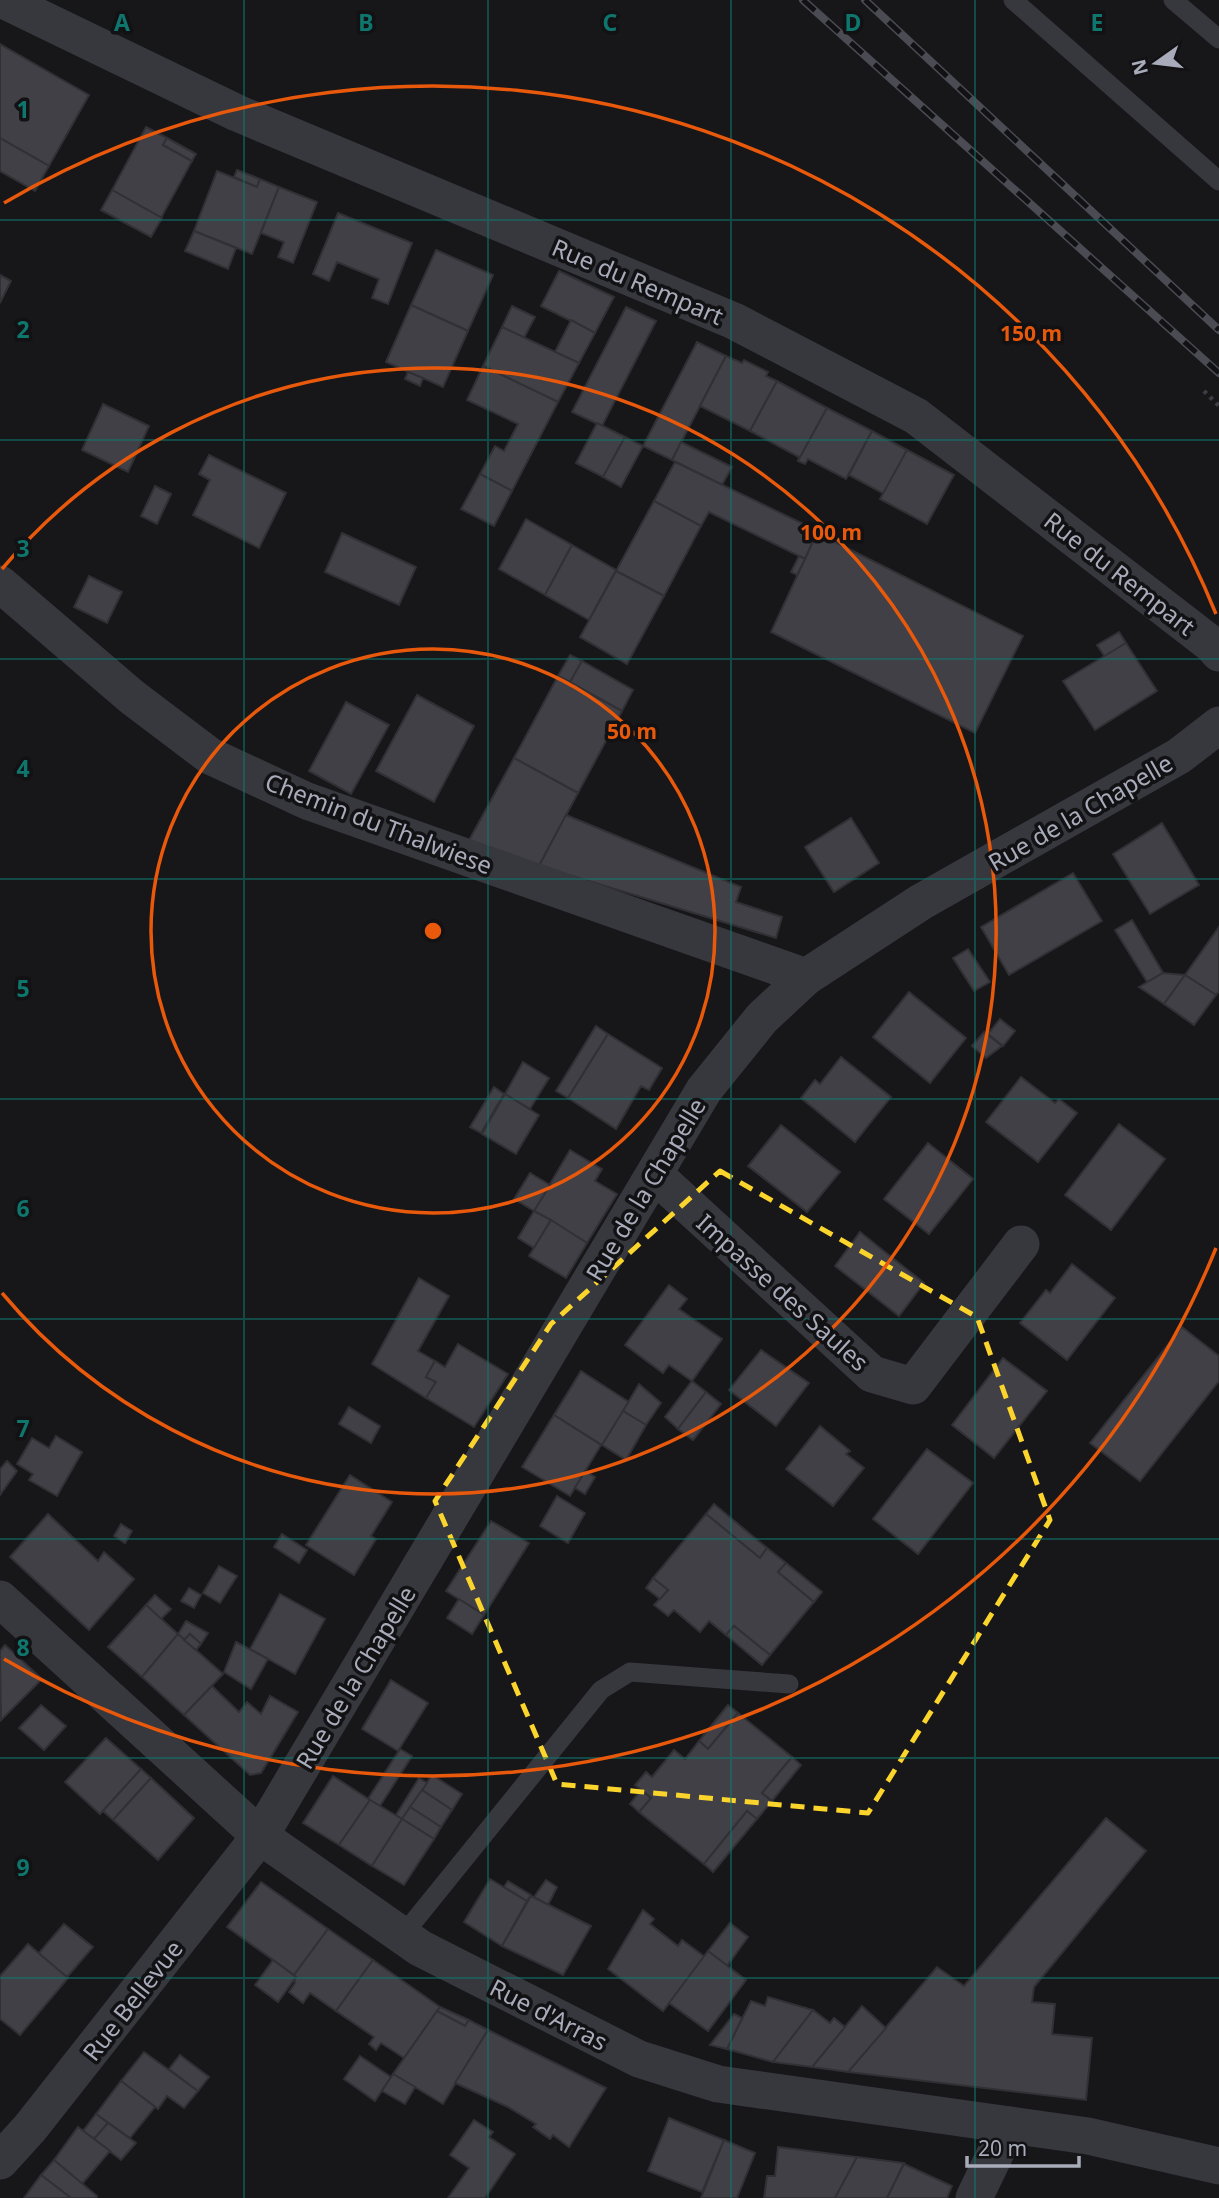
<svg xmlns="http://www.w3.org/2000/svg" width="1219" height="2198" viewBox="0 0 1219 2198" font-family="'Noto Sans',sans-serif">
  <style>
    .building { fill: #414046; stroke: #313035; stroke-width: 2 }
    .lines { fill: none; stroke-linecap: round; stroke-linejoin: round }
    .path { stroke: #3d3e45; stroke-width: 4.5; stroke-dasharray: 3.5 5; stroke-linecap: butt }
    .lane { stroke: #37373e; stroke-width: 19 }
    .street { stroke: #37373e; stroke-width: 37 }
    .rail-casing { stroke: #4a4b53; stroke-width: 8 }
    .rail { stroke: #121114; stroke-width: 5; stroke-dasharray: 16; stroke-linecap: butt }
    .marked { fill: none; stroke: #fbd42c; stroke-width: 5; stroke-dasharray: 14 9; stroke-linejoin: round }
    .grid { fill: none; stroke: #0f766e; stroke-width: 2; stroke-opacity: 0.55 }
    .ring { fill: none; stroke: #e8590c; stroke-width: 3.5 }
    .labels { text-anchor: middle; dominant-baseline: central; stroke-width: 7; stroke-linejoin: round; paint-order: stroke }
    .street-label { font-size: 24px; fill: #a8abb9; stroke: #121114 }
    .grid-label { font-size: 23px; text-anchor: middle; font-weight: bold; fill: #0f766e; stroke: #121114; stroke-width: 7; stroke-linejoin: round; paint-order: stroke }
    .centre { fill: #e8590c; stroke: #121114; stroke-width: 3.5 }
    .ring-label { font-size: 21px; text-anchor: middle; font-weight: bold; fill: #e8590c; stroke: #121114; stroke-width: 7; stroke-linejoin: round; paint-order: stroke }
  </style>
  <rect width="100%" height="100%" fill="#171619"/>
  <g class="building">
    <path d="M0,44L89,95L49,166L0,138Z"/>
    <path d="M146,127L167,138L163,145L192,161L161,218L112,190Z"/>
    <path d="M0,138L49,166L35,191L0,171Z"/>
    <path d="M167,138L196,154L192,161L163,145Z"/>
    <path d="M237,170L260,179L257,187L234,177Z"/>
    <path d="M217,171L257,187L260,179L279,187L252,254L194,231Z"/>
    <path d="M279,187L317,202L293,263L278,257L284,242L261,233Z"/>
    <path d="M112,190L162,218L151,237L101,210Z"/>
    <path d="M338,213L412,243L388,304L372,298L379,279L337,262L329,281L313,274Z"/>
    <path d="M194,231L236,248L228,269L185,251Z"/>
    <path d="M436,250L493,275L468,331L411,305Z"/>
    <path d="M559,271L614,297L595,333L541,306Z"/>
    <path d="M0,275L11,281L0,303Z"/>
    <path d="M411,305L468,331L443,387L386,362Z"/>
    <path d="M512,306L535,317L524,338L502,327Z"/>
    <path d="M626,307L656,321L602,426L572,412Z"/>
    <path d="M571,320L595,333L579,363L555,352Z"/>
    <path d="M502,327L579,363L558,402L483,366Z"/>
    <path d="M697,342L726,356L672,460L643,446Z"/>
    <path d="M726,356L742,363L744,360L768,372L766,376L777,381L750,431L700,406Z"/>
    <path d="M483,366L558,402L512,491L480,474L495,446L504,451L518,424L467,400Z"/>
    <path d="M408,372L423,378L420,386L405,379Z"/>
    <path d="M777,381L827,408L798,461L799,457L750,431Z"/>
    <path d="M103,404L149,426L128,472L82,450Z"/>
    <path d="M827,408L872,431L846,479L808,459L805,464L798,461Z"/>
    <path d="M597,423L625,437L603,477L576,463Z"/>
    <path d="M872,431L907,450L884,494L849,475Z"/>
    <path d="M625,437L643,446L621,487L603,477Z"/>
    <path d="M681,442L732,467L722,485L672,460Z"/>
    <path d="M907,450L954,475L927,524L880,499Z"/>
    <path d="M209,455L286,493L259,548L193,515L210,480L199,474Z"/>
    <path d="M675,462L818,531L805,559L709,512L701,526L654,501Z"/>
    <path d="M480,474L512,491L494,526L461,509Z"/>
    <path d="M155,486L171,494L157,524L141,516Z"/>
    <path d="M654,501L701,526L664,596L616,571Z"/>
    <path d="M526,519L572,545L545,595L499,569Z"/>
    <path d="M342,533L416,567L399,605L325,572Z"/>
    <path d="M817,533L1023,636L975,733L771,632Z"/>
    <path d="M572,545L616,570L589,620L545,595Z"/>
    <path d="M799,556L805,559L797,575L791,572Z"/>
    <path d="M616,571L664,596L627,664L580,637Z"/>
    <path d="M89,576L122,592L107,623L74,607Z"/>
    <path d="M1119,632L1126,643L1105,657L1097,645Z"/>
    <path d="M1126,643L1157,691L1095,730L1063,681Z"/>
    <path d="M570,655L582,661L570,682L558,676Z"/>
    <path d="M582,661L633,690L622,711L570,682Z"/>
    <path d="M558,676L622,711L578,793L514,758Z"/>
    <path d="M417,695L474,726L434,802L376,771Z"/>
    <path d="M346,702L389,725L351,794L309,771Z"/>
    <path d="M514,758L578,793L539,866L467,844Z"/>
    <path d="M566,815L741,887L736,902L782,917L776,938L539,866Z"/>
    <path d="M851,818L879,863L834,892L805,847Z"/>
    <path d="M1162,823L1199,885L1150,914L1113,854Z"/>
    <path d="M1073,873L1102,921L1009,975L981,927Z"/>
    <path d="M1132,920L1163,973L1147,982L1115,930Z"/>
    <path d="M1219,927V991L1216,995L1185,975Z"/>
    <path d="M968,949L990,982L974,991L953,958Z"/>
    <path d="M1163,973L1185,975L1164,1004L1139,987Z"/>
    <path d="M1185,975L1216,995L1194,1025L1164,1004Z"/>
    <path d="M909,992L966,1038L930,1083L873,1037Z"/>
    <path d="M1000,1019L1015,1031L1003,1046L988,1034Z"/>
    <path d="M596,1026L608,1034L568,1098L556,1091Z"/>
    <path d="M984,1032L1002,1046L986,1058L972,1046Z"/>
    <path d="M608,1034L662,1068L649,1090L641,1086L616,1129L568,1098Z"/>
    <path d="M841,1057L891,1097L855,1142L801,1098L815,1080L820,1084Z"/>
    <path d="M523,1062L549,1078L530,1109L505,1094Z"/>
    <path d="M1021,1077L1055,1103L1059,1099L1077,1113L1038,1162L986,1122Z"/>
    <path d="M494,1087L504,1094L481,1133L470,1127Z"/>
    <path d="M505,1094L539,1115L516,1154L482,1134Z"/>
    <path d="M1119,1124L1165,1159L1111,1230L1065,1195Z"/>
    <path d="M781,1125L840,1172L807,1212L748,1166Z"/>
    <path d="M928,1143L973,1179L929,1234L884,1199Z"/>
    <path d="M570,1150L602,1169L595,1181L617,1194L587,1243L534,1211Z"/>
    <path d="M530,1173L550,1185L534,1211L514,1199Z"/>
    <path d="M534,1211L551,1220L534,1248L518,1238Z"/>
    <path d="M551,1220L587,1243L566,1278L529,1256Z"/>
    <path d="M860,1232L924,1283L899,1316L835,1266Z"/>
    <path d="M1072,1264L1115,1298L1067,1360L1020,1323L1046,1290L1050,1293Z"/>
    <path d="M419,1278L449,1296L418,1351L435,1361L426,1377L436,1382L426,1398L372,1364Z"/>
    <path d="M669,1285L687,1299L679,1309L722,1339L692,1381L669,1365L663,1373L625,1345Z"/>
    <path d="M1182,1327L1219,1356V1381L1140,1481L1090,1443Z"/>
    <path d="M458,1344L508,1374L474,1427L426,1398L436,1382L426,1377L435,1361L445,1367Z"/>
    <path d="M761,1350L809,1383L776,1426L729,1390Z"/>
    <path d="M1003,1358L1047,1391L994,1458L952,1425Z"/>
    <path d="M581,1371L629,1402L602,1445L554,1415Z"/>
    <path d="M692,1381L706,1392L678,1429L665,1417Z"/>
    <path d="M639,1384L661,1403L646,1425L623,1411Z"/>
    <path d="M706,1392L721,1404L693,1440L678,1429Z"/>
    <path d="M349,1407L380,1426L371,1443L339,1424Z"/>
    <path d="M623,1411L646,1425L626,1460L602,1445Z"/>
    <path d="M554,1415L601,1445L570,1496L522,1467Z"/>
    <path d="M820,1426L850,1451L846,1454L864,1468L833,1506L786,1469Z"/>
    <path d="M56,1436L82,1452L57,1496L29,1480L33,1474L17,1464L32,1438L49,1448Z"/>
    <path d="M927,1449L973,1483L918,1554L873,1519Z"/>
    <path d="M7,1461L17,1471L0,1495V1469Z"/>
    <path d="M585,1471L595,1477L585,1494L575,1488Z"/>
    <path d="M350,1475L392,1502L371,1536L376,1539L354,1575L306,1545Z"/>
    <path d="M557,1496L585,1513L568,1543L540,1526Z"/>
    <path d="M714,1504L767,1548L760,1558L706,1514Z"/>
    <path d="M48,1514L98,1561L104,1552L134,1579L89,1630L10,1557Z"/>
    <path d="M706,1514L760,1558L767,1548L786,1563L778,1572L814,1602L770,1655L734,1626L726,1635L709,1621L700,1632L674,1610L668,1616L654,1605L668,1590L653,1578Z"/>
    <path d="M491,1521L529,1543L484,1615L446,1591Z"/>
    <path d="M121,1524L132,1531L125,1543L114,1536Z"/>
    <path d="M282,1534L307,1550L299,1563L274,1547Z"/>
    <path d="M786,1563L822,1592L814,1602L778,1572Z"/>
    <path d="M219,1566L237,1576L220,1603L203,1593Z"/>
    <path d="M653,1578L668,1590L660,1599L646,1588Z"/>
    <path d="M189,1588L201,1595L194,1608L181,1601Z"/>
    <path d="M280,1594L325,1619L295,1674L250,1649Z"/>
    <path d="M155,1595L171,1609L161,1619L146,1605Z"/>
    <path d="M459,1599L484,1615L472,1634L447,1618Z"/>
    <path d="M146,1605L178,1634L142,1677L108,1647Z"/>
    <path d="M186,1621L208,1633L201,1644L190,1634L184,1640L178,1634Z"/>
    <path d="M734,1626L770,1655L762,1665L726,1635Z"/>
    <path d="M178,1634L223,1674L184,1715L142,1677Z"/>
    <path d="M190,1634L201,1644L196,1650L184,1640Z"/>
    <path d="M236,1642L268,1659L251,1689L224,1672Z"/>
    <path d="M5,1645L42,1679L1,1720L0,1651Z"/>
    <path d="M391,1680L428,1703L398,1751L362,1729Z"/>
    <path d="M212,1686L239,1712L247,1702L261,1714L270,1696L298,1712L261,1773L250,1775L184,1715Z"/>
    <path d="M41,1705L66,1726L44,1750L19,1728Z"/>
    <path d="M728,1705L738,1713L708,1749L699,1741Z"/>
    <path d="M738,1713L792,1757L762,1793L772,1801L757,1819L747,1811L704,1864L639,1812L651,1798L635,1785L646,1772L652,1777L674,1750L685,1759L699,1741L708,1749Z"/>
    <path d="M106,1738L141,1769L100,1814L65,1782Z"/>
    <path d="M400,1749L412,1756L380,1806L368,1799Z"/>
    <path d="M792,1757L801,1765L772,1801L762,1793Z"/>
    <path d="M141,1769L151,1778L113,1820L103,1811Z"/>
    <path d="M432,1775L462,1794L452,1810L422,1790Z"/>
    <path d="M333,1776L370,1800L339,1845L303,1823Z"/>
    <path d="M151,1778L194,1818L158,1860L113,1820Z"/>
    <path d="M419,1778L427,1783L402,1819L396,1815Z"/>
    <path d="M422,1790L452,1810L441,1827L410,1807Z"/>
    <path d="M641,1790L651,1798L639,1812L630,1804Z"/>
    <path d="M370,1800L402,1819L372,1866L339,1845Z"/>
    <path d="M410,1807L441,1827L434,1839L402,1819Z"/>
    <path d="M747,1811L757,1819L713,1872L704,1864Z"/>
    <path d="M1106,1818L1146,1851L1034,1987L1032,2002L1055,2004L1052,2034L1092,2038L1086,2100L848,2072L937,1967L964,1986Z"/>
    <path d="M402,1819L434,1839L404,1885L372,1866Z"/>
    <path d="M490,1879L527,1901L502,1946L464,1922Z"/>
    <path d="M546,1880L557,1887L548,1905L534,1897Z"/>
    <path d="M508,1881L531,1895L527,1901L504,1887Z"/>
    <path d="M261,1882L328,1929L294,1975L227,1927Z"/>
    <path d="M531,1896L591,1926L563,1975L502,1946Z"/>
    <path d="M643,1910L654,1919L650,1924L678,1946L682,1940L705,1957L663,2011L608,1969Z"/>
    <path d="M730,1923L748,1937L727,1966L708,1951Z"/>
    <path d="M64,1924L93,1947L67,1977L38,1954Z"/>
    <path d="M328,1929L373,1960L336,2011L310,1993L303,2003L289,1992L295,1983L294,1975Z"/>
    <path d="M28,1944L68,1978L20,2035L0,2019V1976Z"/>
    <path d="M708,1951L746,1980L708,2031L669,2003Z"/>
    <path d="M273,1960L296,1977L278,2002L255,1985Z"/>
    <path d="M373,1960L440,2007L404,2058L381,2043L376,2050L369,2044L374,2037L336,2011Z"/>
    <path d="M768,1997L813,2010L773,2062L727,2049L751,2001L765,2006Z"/>
    <path d="M862,2006L886,2028L848,2072L812,2067Z"/>
    <path d="M440,2007L469,2020L465,2026L437,2011Z"/>
    <path d="M813,2010L830,2023L834,2018L845,2027L812,2067L773,2062Z"/>
    <path d="M437,2011L465,2026L469,2020L488,2030L443,2104L393,2074Z"/>
    <path d="M734,2014L742,2018L727,2049L710,2045Z"/>
    <path d="M488,2030L606,2088L569,2147L553,2135L550,2139L533,2127L536,2124L508,2107L455,2083Z"/>
    <path d="M144,2052L198,2091L184,2108L167,2096L158,2109L121,2081Z"/>
    <path d="M180,2055L209,2077L198,2091L169,2069Z"/>
    <path d="M360,2056L391,2077L375,2101L344,2079Z"/>
    <path d="M393,2074L415,2087L405,2104L382,2091Z"/>
    <path d="M121,2081L155,2107L130,2138L96,2114Z"/>
    <path d="M96,2114L108,2123L94,2139L83,2131Z"/>
    <path d="M669,2118L724,2140L702,2192L648,2171Z"/>
    <path d="M474,2120L493,2132L489,2137L515,2154L485,2198H448L469,2168L450,2155Z"/>
    <path d="M108,2123L136,2143L121,2160L94,2139Z"/>
    <path d="M78,2127L110,2151L82,2184L54,2160Z"/>
    <path d="M724,2140L755,2153L737,2198H701Z"/>
    <path d="M778,2147L857,2157L835,2198H764L767,2176H775Z"/>
    <path d="M857,2157L904,2163L887,2198H835Z"/>
    <path d="M54,2160L97,2196L96,2198H71L41,2175Z"/>
    <path d="M904,2164L952,2186L947,2198H887Z"/>
    <path d="M41,2175L71,2198H24Z"/>
  </g>
  <g class="lines">
    <path class="path" d="M1204,391L1219,406"/>
    <g class="lane">
      <path d="M1013,0L1219,181"/>
      <path d="M1173,0L1219,39"/>
      <path d="M402,1936L601,1690L630,1672L789,1684"/>
    </g>
    <g class="street">
      <path d="M3,0L237,113L734,321L916,416L1211,644L1219,653"/>
      <path d="M0,584L132,697L210,756L307,801L806,977"/>
      <path d="M655,1175L872,1374L913,1386L1021,1244"/>
      <path d="M0,1599L260,1836L420,1948L639,2059L718,2084L1088,2136L1219,2166"/>
      <path d="M0,2161L30,2128L260,1836L704,1090L762,1018L806,977L921,902L1179,756L1219,725"/>
      <path d="M974,2198L1009,2125"/>
    </g>
    <g class="rail-casing">
      <g id="rail">
        <path d="M803,0L1219,373"/>
        <path d="M865,0L1219,330"/>
      </g>
    </g>
    <use href="#rail" class="rail"/>
  </g>
  <path class="marked" d="M720,1171L977,1317L1050,1520L868,1813L557,1784L435,1501L551,1324Z"/>
  <path class="grid" d="M244,0V2198M488,0V2198M731,0V2198M975,0V2198M0,220H1219M0,440H1219M0,659H1219M0,879H1219M0,1099H1219M0,1319H1219M0,1539H1219M0,1758H1219M0,1978H1219"/>
  <g class="ring">
    <circle cx="433" cy="931" r="282"/>
    <path d="M2 569A563 563 0 1 1 2 1293"/>
    <path d="M1216 1248A845 845 0 0 1 4 1659M4 203A845 845 0 0 1 1216 614"/>
  </g>
  <g class="labels">
    <g class="street-label">
      <text transform="translate(638 281) rotate(23)">Rue du Rempart</text>
      <text transform="translate(1120 573) rotate(38)">Rue du Rempart</text>
      <text transform="translate(1080 812) rotate(-30)">Rue de la Chapelle</text>
      <text transform="translate(379 823) rotate(21)">Chemin du Thalwiese</text>
      <text transform="translate(645 1189) rotate(-59)">Rue de la Chapelle</text>
      <text transform="translate(783 1292) rotate(42)">Impasse des Saules</text>
      <text transform="translate(355 1677) rotate(-59)">Rue de la Chapelle</text>
      <text transform="translate(132 2000) rotate(-52)">Rue Bellevue</text>
      <text transform="translate(549 2014) rotate(27)">Rue d'Arras</text>
    </g>
  </g>
  <g class="grid-label">
    <text x="122" y="31">A</text>
    <text x="366" y="31">B</text>
    <text x="610" y="31">C</text>
    <text x="853" y="31">D</text>
    <text x="1097" y="31">E</text>
    <text x="23" y="118">1</text>
    <text x="23" y="338">2</text>
    <text x="23" y="557">3</text>
    <text x="23" y="777">4</text>
    <text x="23" y="997">5</text>
    <text x="23" y="1217">6</text>
    <text x="23" y="1437">7</text>
    <text x="23" y="1656">8</text>
    <text x="23" y="1876">9</text>
  </g>
  <circle cx="433" cy="931" r="10" class="centre"/>
  <g class="ring-label">
    <text x="1031" y="341">150 m</text>
    <text x="831" y="540">100 m</text>
    <text x="632" y="739">50 m</text>
  </g>
  <g transform="translate(1156 63) rotate(256)" stroke="#121114" stroke-width="5" paint-order="stroke">
  <path d="M0-5L12 26L0 18L-12 26Z" fill="#a8abb9"/>
  <text y="-10" font-size="19" font-weight="bold" text-anchor="middle" fill="#a8abb9">N</text>
  </g>
  <path d="M967 2156v10h112v-10" fill="none" stroke="#a8abb9" stroke-width="3.5"/>
  <text x="978" y="2156" font-size="21" fill="#a8abb9" stroke="#121114" stroke-width="5" paint-order="stroke">20 m</text>
</svg>
